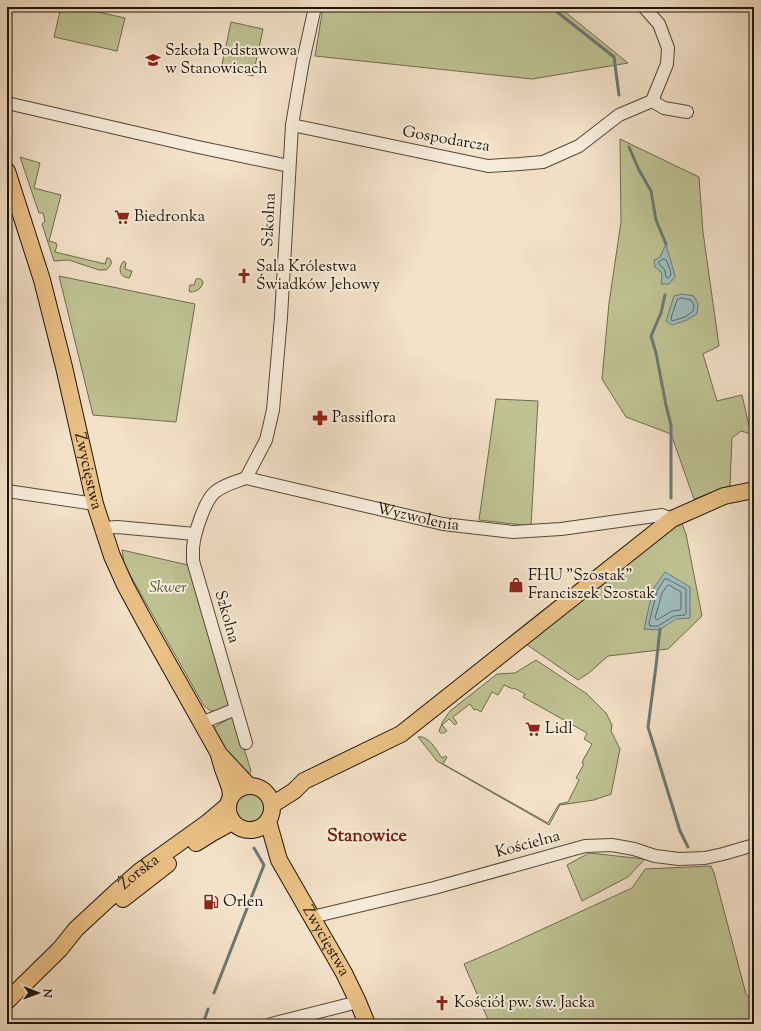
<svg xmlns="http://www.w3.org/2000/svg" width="761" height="1031" viewBox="0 0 761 1031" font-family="'Sorts Mill Goudy',serif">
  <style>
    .green { fill: #bec293; stroke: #6e6c4e }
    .water { fill: #9dbcbc; stroke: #6b7974 }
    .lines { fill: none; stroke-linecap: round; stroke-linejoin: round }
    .shore { stroke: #5e6862; stroke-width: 1 }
    .stream { stroke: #6b7974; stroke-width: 3 }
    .minor-casing { stroke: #544839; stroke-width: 14 }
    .major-casing { stroke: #1f1509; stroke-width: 18 }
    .minor { stroke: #f7ecdb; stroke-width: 12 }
    .major { stroke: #eac084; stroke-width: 16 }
    .labels { text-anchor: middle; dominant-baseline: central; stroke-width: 4; stroke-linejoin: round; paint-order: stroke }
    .poi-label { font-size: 16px; fill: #1f1509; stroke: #f7ecdb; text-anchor: start }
    .street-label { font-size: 16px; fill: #1f1509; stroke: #f7ecdb }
    .park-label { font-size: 16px; font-style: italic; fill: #575239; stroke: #f7ecdb }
    .quarter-label { font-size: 18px; font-weight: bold; fill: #7a1f14; stroke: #f7ecdb }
  </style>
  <rect width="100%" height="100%" fill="#f3e1c8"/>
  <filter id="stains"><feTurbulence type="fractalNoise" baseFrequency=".005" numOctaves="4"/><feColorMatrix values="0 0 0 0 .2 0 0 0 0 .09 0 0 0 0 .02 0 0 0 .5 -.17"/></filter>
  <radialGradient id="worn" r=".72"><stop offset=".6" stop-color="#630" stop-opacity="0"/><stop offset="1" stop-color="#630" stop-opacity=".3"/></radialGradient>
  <g class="green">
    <path d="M61,7H75L125,18L117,51L54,37Z"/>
    <path d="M323,7H559L628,63L532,79L315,56Z"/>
    <path d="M231,22L263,29L253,76L221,69Z"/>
    <path d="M620,139L699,177L703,232L719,346L703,354L717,401L742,395L751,434L741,431L732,438L730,486L694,499L671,434L626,417L602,379L609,303L621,222Z"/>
    <path d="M20,157L40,163L34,188L61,195L49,241L56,243L57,245L55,252L105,264L107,258H109C114,262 110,267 106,270H99L69,260L54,261L42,224L45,221L43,213H39Z"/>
    <path d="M124,261L126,263L125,269L132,271L130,277L129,278C120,277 118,270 122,263Z"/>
    <path d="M59,276L195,304L176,422L93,415Z"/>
    <path d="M196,279C199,278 202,279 203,282C202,288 197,292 190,292L189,291L190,285H194Z"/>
    <path d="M496,399L538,401L531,526L479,520Z"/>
    <path d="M681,521L686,534L702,616L668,649L608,656L590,672L578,680L526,644Z"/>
    <path d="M122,550L188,565L191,572L228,696V705L220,710L211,711L204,706L124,564Z"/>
    <path d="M536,660L587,694L606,713L612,725L611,731L620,749L611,794L594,800L560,805L549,825L437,761L418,737C429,735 436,750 442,758L445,756L447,757L443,764L548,823L559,804L568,802L579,780L576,778L584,764L582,763L585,756H586L587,755H586L592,744L584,739L587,733L523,697L525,694L514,688L513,689L504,685L498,695L492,692L481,712L476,709L474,710L470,704L453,717L457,723L455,725L449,719L442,725L447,731C444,733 441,735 439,731L443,721L450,711L497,674L515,673Z"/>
    <path d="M232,717L239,732L251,771L249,775L242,772L222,745L213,728Z"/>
    <circle cx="249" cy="807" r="16"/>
    <path d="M589,853L645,859L628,877L582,901L567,865Z"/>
    <path d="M711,866L714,873L746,994L754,1002V1024H490L464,964L497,950L632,888L645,869Z"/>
  </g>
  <g class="water">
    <path d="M666,244C668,255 673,265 675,277L669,284H661L662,276L661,272L655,267L654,260L660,257Z"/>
    <path d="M682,294L694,296L698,304L697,314L687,320L672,325L666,321L674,296Z"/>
    <path d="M665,572L690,587V618L676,619L659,630L644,629L653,589Z"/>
  </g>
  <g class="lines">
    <g class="shore">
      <path d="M664,259L666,260L670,269L671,275L668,278L666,277L665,270L659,264V262Z"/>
      <path d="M682,298L691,300L694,305L693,311L685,317L672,321L671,318L677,300Z"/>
      <path d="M665,579H667L686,589V613L685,615L674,616L658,626H650L649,623L657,591Z"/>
      <path d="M669,585L681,592V609L680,610L672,611L657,620L655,618L662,593L667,586Z"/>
    </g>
    <g class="stream">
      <path d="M551,7L614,57L619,95"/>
      <path d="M629,147L639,170L651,191L656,220L666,244"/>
      <path d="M665,295L661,313L651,336L656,353L666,405L671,425V498"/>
      <path d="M660,629L656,666L648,727L680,831L688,847"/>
      <path d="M214,993L264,865L254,848"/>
      <path d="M203,1024L208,1009"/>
    </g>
    <g class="minor-casing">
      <g id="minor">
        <path d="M644,7L659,24L668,48L667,64L652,101"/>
        <path d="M7,103L198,147L289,166"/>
        <path d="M292,125L488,166L520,164L543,162L579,146L619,115L652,101L664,108L687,112"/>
        <path d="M246,478L266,440L273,410L281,317L292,125L303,61L315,7"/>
        <path d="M7,491L95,504"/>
        <path d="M103,528L117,527L195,534"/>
        <path d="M201,723L236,709"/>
        <path id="s1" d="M246,743L193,561C193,556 193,552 193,548C194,534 205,500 215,492C225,484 236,482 246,478L443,524L513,532L561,529L662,515L672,519"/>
        <path d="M312,917L434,888L585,846L612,845L634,849L655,856L679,859L705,858L723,854L754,845"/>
        <path d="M271,1024L358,1002"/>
      </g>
    </g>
    <g class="major-casing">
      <g id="major">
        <path id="s2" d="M7,171L42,280L64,367L95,504L112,556L125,585L146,624L218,752L223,769L230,788L231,795"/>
        <path d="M220,755L248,785"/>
        <circle cx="250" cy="808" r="22"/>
        <path d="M272,805L294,791L304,781L401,734L672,519L724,496L754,490"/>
        <path id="s3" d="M268,821L279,860L344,973L358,1002L367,1024"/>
        <path d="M196,843L212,833L232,822"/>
        <path d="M123,899L168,864"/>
        <path id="s4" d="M7,1001L60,949L76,929L116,892L140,871L207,823L227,806"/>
      </g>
    </g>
    <use href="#minor" class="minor"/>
    <use href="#major" class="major"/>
  </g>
  <defs>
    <g id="school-bare" transform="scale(1.2)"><path d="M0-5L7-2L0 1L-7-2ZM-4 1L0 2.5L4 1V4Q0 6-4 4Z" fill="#8f2418" stroke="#f7ecdb" stroke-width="2.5" paint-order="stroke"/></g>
    <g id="supermarket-bare" transform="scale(1.2)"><path d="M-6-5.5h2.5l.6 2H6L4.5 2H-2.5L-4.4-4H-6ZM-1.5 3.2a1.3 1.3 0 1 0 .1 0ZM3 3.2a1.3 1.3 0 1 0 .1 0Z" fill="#8f2418" stroke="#f7ecdb" stroke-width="2.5" paint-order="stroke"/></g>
    <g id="church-bare" transform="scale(1.2)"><path d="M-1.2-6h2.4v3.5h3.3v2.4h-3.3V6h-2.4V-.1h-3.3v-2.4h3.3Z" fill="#8f2418" stroke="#f7ecdb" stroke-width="2.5" paint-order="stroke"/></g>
    <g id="pharmacy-bare" transform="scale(1.2)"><path d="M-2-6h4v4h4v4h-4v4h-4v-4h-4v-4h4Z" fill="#8f2418" stroke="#f7ecdb" stroke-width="2.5" paint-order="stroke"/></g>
    <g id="shop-bare" transform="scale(1.2)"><path d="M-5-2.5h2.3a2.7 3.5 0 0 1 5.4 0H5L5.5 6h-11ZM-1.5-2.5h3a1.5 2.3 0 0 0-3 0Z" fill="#8f2418" stroke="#f7ecdb" stroke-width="2.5" paint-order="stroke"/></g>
    <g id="fuel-bare" transform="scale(1.2)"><path d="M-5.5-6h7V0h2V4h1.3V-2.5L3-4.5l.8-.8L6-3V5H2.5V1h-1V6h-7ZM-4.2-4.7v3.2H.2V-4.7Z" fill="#8f2418" stroke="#f7ecdb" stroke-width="2.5" paint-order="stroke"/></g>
  </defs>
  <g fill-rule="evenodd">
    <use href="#school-bare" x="153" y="60"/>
    <use href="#supermarket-bare" x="122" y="217"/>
    <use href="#church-bare" x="244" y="276"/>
    <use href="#pharmacy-bare" x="320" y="418"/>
    <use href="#shop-bare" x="516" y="585"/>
    <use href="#supermarket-bare" x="533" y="729"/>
    <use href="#fuel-bare" x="211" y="902"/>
    <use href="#church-bare" x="442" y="1003"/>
  </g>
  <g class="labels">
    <g class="poi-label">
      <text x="165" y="51">Szkoła Podstawowa<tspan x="165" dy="18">w Stanowicach</tspan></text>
      <text x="134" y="217">Biedronka</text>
      <text x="256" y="267">Sala Królestwa<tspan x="256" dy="18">Świadków Jehowy</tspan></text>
      <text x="332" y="418">Passiflora</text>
      <text x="528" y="576">FHU "Szostak"<tspan x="528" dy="18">Franciszek Szostak</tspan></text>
      <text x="545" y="729">Lidl</text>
      <text x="223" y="902">Orlen</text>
      <text x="454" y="1003">Kościół pw. św. Jacka</text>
    </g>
    <g class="street-label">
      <text transform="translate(446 140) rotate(10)">Gospodarcza</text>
      <text transform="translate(270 220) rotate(-87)">Szkolna</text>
      <text stroke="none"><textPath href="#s2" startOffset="311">Zwycięstwa</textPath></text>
      <text stroke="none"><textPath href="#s1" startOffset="474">Wyzwolenia</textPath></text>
      <text transform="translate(226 617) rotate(74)">Szkolna</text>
      <text transform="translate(528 845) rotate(-15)">Kościelna</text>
      <text stroke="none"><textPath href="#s4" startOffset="185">Żorska</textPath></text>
      <text stroke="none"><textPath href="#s3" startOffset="134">Zwycięstwa</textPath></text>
    </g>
    <g class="park-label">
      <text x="168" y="588">Skwer</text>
    </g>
    <g class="quarter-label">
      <text x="367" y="837">Stanowice</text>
    </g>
  </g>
  <rect width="761" height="1031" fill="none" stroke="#f3e1c8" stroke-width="24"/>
  <rect x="8" y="8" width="745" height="1015" fill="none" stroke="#1f1509" stroke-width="2"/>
  <rect x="12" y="12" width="737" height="1007" fill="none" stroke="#1f1509"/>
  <g transform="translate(38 993) rotate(91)" stroke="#f7ecdb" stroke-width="3" paint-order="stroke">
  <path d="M0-3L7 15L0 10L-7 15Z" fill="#1f1509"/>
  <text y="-6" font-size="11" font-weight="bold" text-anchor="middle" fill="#1f1509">N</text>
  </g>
  <rect width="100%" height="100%" filter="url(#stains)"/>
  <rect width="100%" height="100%" fill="url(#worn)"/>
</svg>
